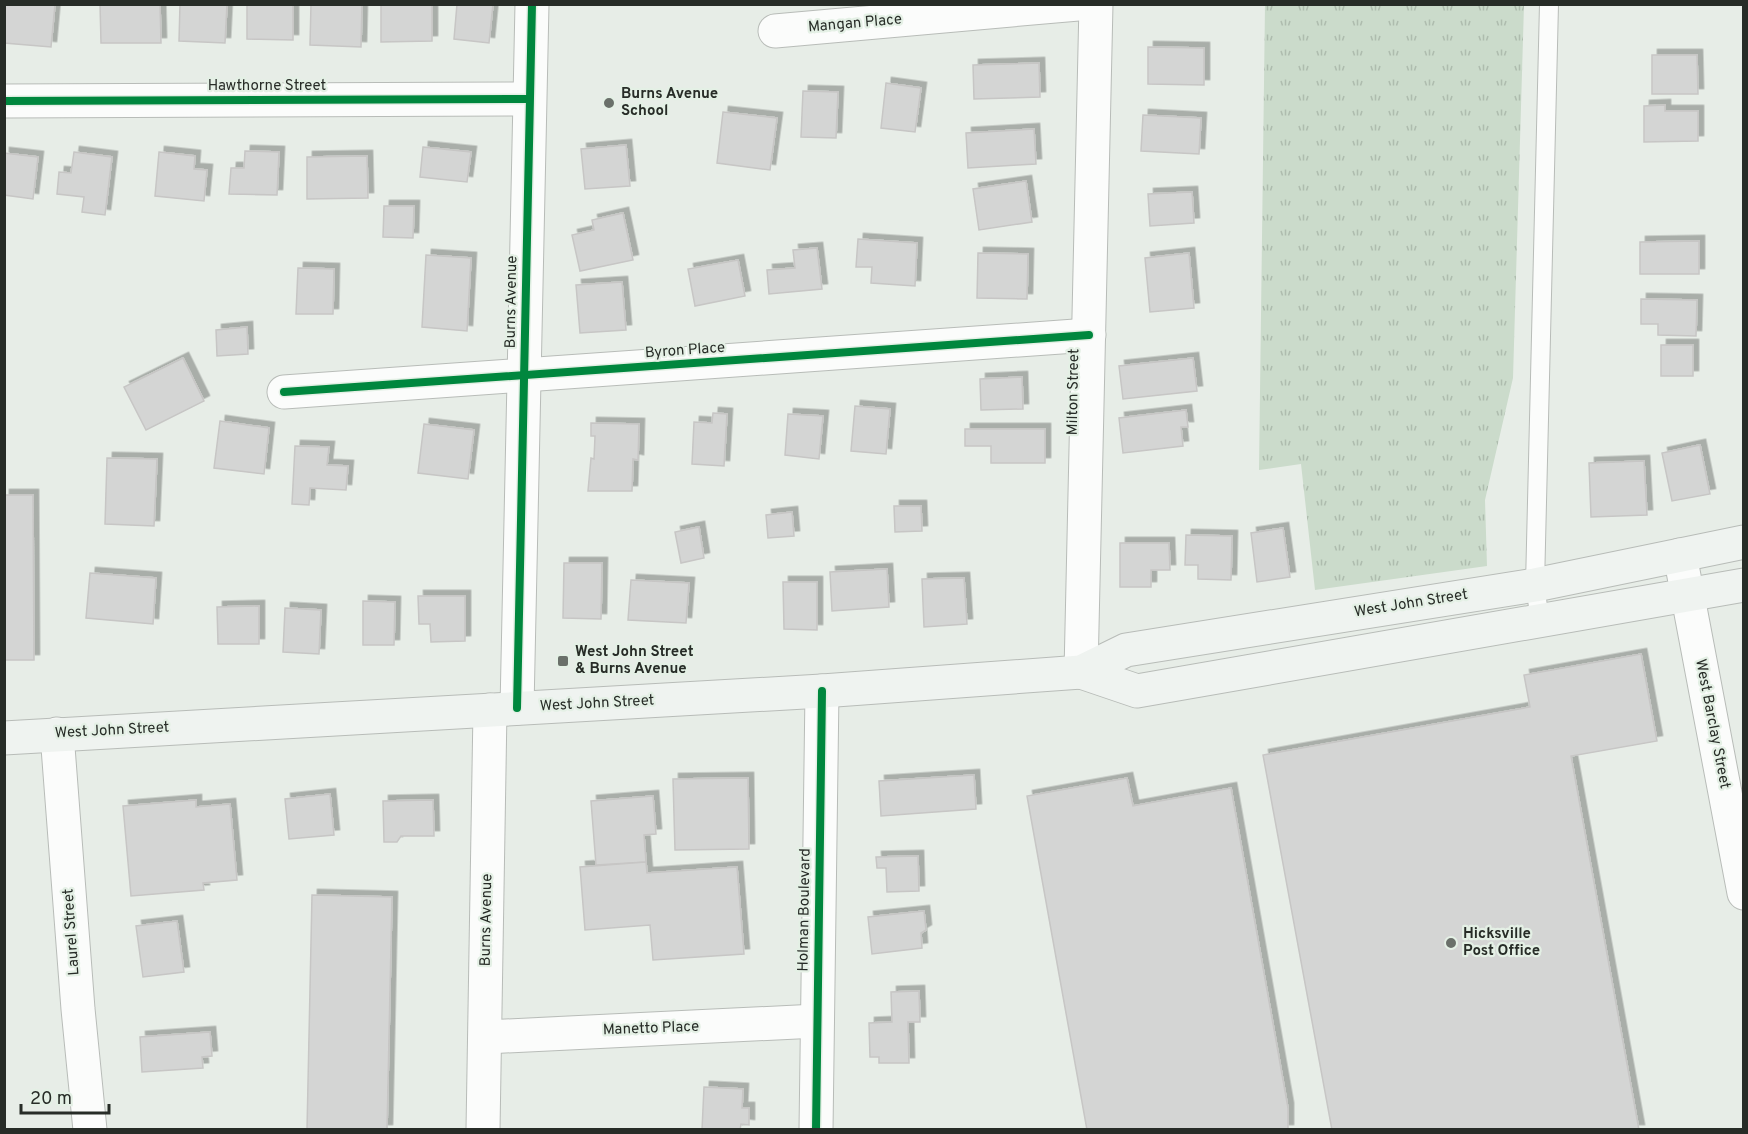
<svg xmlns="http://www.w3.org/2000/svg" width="1748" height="1134" viewBox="0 0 1748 1134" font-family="Overpass,sans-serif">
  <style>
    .grass { fill: url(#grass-tufts) }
    .building { fill: #d4d5d4; stroke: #c7c6c5; stroke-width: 1.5; filter: url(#shadow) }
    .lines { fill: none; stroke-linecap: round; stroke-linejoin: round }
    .service-casing { stroke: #b8bcb8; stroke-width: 20 }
    .minor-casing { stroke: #b8bcb8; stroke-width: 35 }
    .secondary-casing { stroke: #b8bcb8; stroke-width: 35 }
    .service { stroke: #fbfcfb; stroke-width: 18 }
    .minor { stroke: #fbfcfb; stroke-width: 33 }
    .secondary { stroke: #eff3f0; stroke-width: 33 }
    .cycleway-casing { stroke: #e4f0e5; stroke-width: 11 }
    .cycleway { stroke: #00873e; stroke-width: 8 }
    .poi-dot { fill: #6a706a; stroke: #e4f0e5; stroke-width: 2 }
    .labels { text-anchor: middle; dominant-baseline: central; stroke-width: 4.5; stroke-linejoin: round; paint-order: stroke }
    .street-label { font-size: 15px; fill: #272c27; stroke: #e4f0e5 }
    .poi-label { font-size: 15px; font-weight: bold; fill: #272c27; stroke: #e4f0e5; text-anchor: start }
  </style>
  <defs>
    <pattern id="grass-tufts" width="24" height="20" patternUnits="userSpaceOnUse" patternTransform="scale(1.5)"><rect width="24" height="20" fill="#cbdbcb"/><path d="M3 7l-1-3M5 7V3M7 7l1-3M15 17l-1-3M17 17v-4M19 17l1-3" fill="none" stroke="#aebcae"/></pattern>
    <filter id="shadow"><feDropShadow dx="5.5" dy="-5.5" stdDeviation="0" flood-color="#0004"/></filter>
  </defs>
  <rect width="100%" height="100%" fill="#e7ede7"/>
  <path class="grass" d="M1265,5H1524L1513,378L1485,500L1487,566L1315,590L1301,464L1259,470Z"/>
  <g class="building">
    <path d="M4,4H55L51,47L4,43Z"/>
    <path d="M100,4H160L161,43H101Z"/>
    <path d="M180,4H227L225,43L179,41Z"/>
    <path d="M247,4H293V40L247,39Z"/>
    <path d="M311,4H362L361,47L310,45Z"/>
    <path d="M381,4H432V41L381,42Z"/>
    <path d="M457,4H493L489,43L454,39Z"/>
    <path d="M1148,47L1204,48V85L1148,84Z"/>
    <path d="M1652,55H1697L1698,94H1652Z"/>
    <path d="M1039,63L1040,97L974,99L973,65Z"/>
    <path d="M886,83L921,88L915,132L881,128Z"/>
    <path d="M803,91L838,92L836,138L801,137Z"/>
    <path d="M1665,105V111H1698V141L1644,142V106Z"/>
    <path d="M723,112L777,118L770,170L717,163Z"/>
    <path d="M1143,115L1201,118L1199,154L1141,151Z"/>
    <path d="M1034,129L1036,164L968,168L966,133Z"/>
    <path d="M626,145L630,186L585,189L581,149Z"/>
    <path d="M423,147L471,152L467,182L420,177Z"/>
    <path d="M245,151L279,152L277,195L229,194L231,168H244Z"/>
    <path d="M74,152L112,157L105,215L82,212L84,197L57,194L59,172L71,173Z"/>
    <path d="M159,152L195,156L194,169L207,170L204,201L155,196Z"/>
    <path d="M4,153L38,157L33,199L4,195Z"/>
    <path d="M367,156L368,198L307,199V157Z"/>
    <path d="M1026,181L1032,222L979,230L973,189Z"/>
    <path d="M1192,192L1194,223L1150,226L1148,194Z"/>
    <path d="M384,206H414L413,238L383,237Z"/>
    <path d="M623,213L633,260L580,271L572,235L594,230L592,220Z"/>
    <path d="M858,239L917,243L915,286L871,283L872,267H856Z"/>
    <path d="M1699,241V274H1640V242Z"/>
    <path d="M817,248L822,289L769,294L767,270L795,268L793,250Z"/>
    <path d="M978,253L1028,254L1027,299L977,298Z"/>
    <path d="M1189,253L1194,308L1150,312L1145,258Z"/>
    <path d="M426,255L471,258L467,331L422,327Z"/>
    <path d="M738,260L745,296L695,306L688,269Z"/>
    <path d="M298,268L334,269L333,314H296Z"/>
    <path d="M622,282L626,330L580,333L576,285Z"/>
    <path d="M1641,299L1697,300L1696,336L1658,335V324H1641Z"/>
    <path d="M247,327L248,354L217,356L216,330Z"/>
    <rect x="1661" y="345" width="32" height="31"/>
    <path d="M183,358L204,401L146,430L124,387Z"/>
    <path d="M1193,358L1197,391L1123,399L1119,366Z"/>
    <path d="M1022,377L1023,409L981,410L980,379Z"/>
    <path d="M855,406L890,409L886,454L851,451Z"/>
    <path d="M1186,410L1188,427H1181L1183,446L1123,453L1119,418Z"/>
    <path d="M713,413L727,414L724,466L692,464L694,422L712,423Z"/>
    <path d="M788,414L823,416L819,459L785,455Z"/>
    <path d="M220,421L269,428L264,474L214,468Z"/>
    <path d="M591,423L639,424L638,460L633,459L632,491H588L591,458L594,459L595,436H591Z"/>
    <path d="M424,424L474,430L468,479L418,473Z"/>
    <path d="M965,429H1045V463H991V446H965Z"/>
    <path d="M1700,445L1710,494L1672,501L1662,453Z"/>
    <path d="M295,446L329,447L327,465L348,466L346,490L310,488L309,505L292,504Z"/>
    <path d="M107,458L157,459L154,526L105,524Z"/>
    <path d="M1644,461L1647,515L1591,517L1589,463Z"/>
    <path d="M4,495H33L34,660H4Z"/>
    <path d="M894,506H921L922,531L895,532Z"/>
    <path d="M792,512L794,536L768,538L766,515Z"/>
    <path d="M699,527L704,558L681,563L675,532Z"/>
    <path d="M1283,528L1290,577L1257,582L1251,533Z"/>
    <path d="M1186,535L1232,536L1231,580L1198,579V565H1185Z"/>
    <path d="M1120,543H1169L1170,570H1151V587H1120Z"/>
    <path d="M564,563H602L601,619L563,618Z"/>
    <path d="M887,569L889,607L832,611L830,572Z"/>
    <path d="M90,573L156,578L153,624L86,618Z"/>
    <path d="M964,578L967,624L924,627L922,579Z"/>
    <path d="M631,580L689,583L686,623L628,620Z"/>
    <path d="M783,582H817V630L784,629Z"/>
    <path d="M418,596H465V641L431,642L430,624H419Z"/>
    <path d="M363,601L395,602L394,645H363Z"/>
    <path d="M259,606V644H218L217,607Z"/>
    <path d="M285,608L321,610L319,654L283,652Z"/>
    <path d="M1641,654L1657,741L1571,756L1639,1130H1332L1263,755L1530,707L1524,675Z"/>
    <path d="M974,775L976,809L881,816L879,781Z"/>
    <path d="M748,778L749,849L675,850L673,779Z"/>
    <path d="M1127,778L1133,806L1231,788L1288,1108V1130H1087L1027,796Z"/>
    <path d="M330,794L334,835L289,839L285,799Z"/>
    <path d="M653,796L656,834L644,835L646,862L596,865L591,801Z"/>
    <path d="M196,800V807L230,804L237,880L203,883L204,890L131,896L123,806Z"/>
    <path d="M433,800L434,836H401L397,842H384L383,801Z"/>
    <path d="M918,856L919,891L887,892L886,868H877L876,857Z"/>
    <path d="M646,862L647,873L737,867L744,954L653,960L650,925L585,930L580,867Z"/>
    <path d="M312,895L392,897L387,1130H307Z"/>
    <path d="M924,911L926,930L921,933L922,948L872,954L868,917Z"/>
    <path d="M177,921L184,972L143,977L136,926Z"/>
    <path d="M919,991L920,1022H908L909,1063H879V1057H870L869,1023L892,1022L891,992Z"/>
    <path d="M210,1032L212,1056L202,1057L203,1068L142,1072L140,1037Z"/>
    <path d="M704,1087L743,1089L742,1108H749V1125L741,1124L740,1130H702Z"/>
  </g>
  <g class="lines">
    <g class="service-casing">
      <path id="service" d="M1540,621L1535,585L1549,4"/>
    </g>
    <g class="minor-casing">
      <g id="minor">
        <path d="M775,31L1078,4"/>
        <path d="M4,101L529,99"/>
        <path d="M284,392L1089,335"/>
        <path d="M1680,555L1744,893"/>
        <path d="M1081,672L1096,4"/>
        <path d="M517,708L532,4"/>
        <path d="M57,734L78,1009L90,1130"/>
        <path d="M486,1037L817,1021"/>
        <path d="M483,1130L490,710"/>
        <path d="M816,1130L822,691"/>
      </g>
    </g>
    <g class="secondary-casing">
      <g id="secondary">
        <path d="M1081,672L1137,691L1744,585"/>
        <path d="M4,738L822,691L1081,672L1126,650L1535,585L1744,542"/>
      </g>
    </g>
    <use href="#service" class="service"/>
    <use href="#minor" class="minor"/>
    <use href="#secondary" class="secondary"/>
    <g class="cycleway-casing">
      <g id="cycleway">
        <path d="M4,101L529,99"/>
        <path d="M284,392L1089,335"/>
        <path d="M517,708L532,4"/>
        <path d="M816,1130L822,691"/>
      </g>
    </g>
    <use href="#cycleway" class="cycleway"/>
  </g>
  <g class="poi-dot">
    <circle cx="609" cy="103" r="6"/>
    <rect x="557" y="655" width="12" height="12" rx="3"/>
    <circle cx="1451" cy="943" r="6"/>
  </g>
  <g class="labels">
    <g class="street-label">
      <text transform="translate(855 24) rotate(-5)">Mangan Place</text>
      <text x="267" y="86">Hawthorne Street</text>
      <text transform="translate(512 302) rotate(-89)">Burns Avenue</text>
      <text transform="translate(685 351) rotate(-4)">Byron Place</text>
      <text transform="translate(1074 392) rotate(-89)">Milton Street</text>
      <text transform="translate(1411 604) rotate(-9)">West John Street</text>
      <text transform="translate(597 704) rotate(-3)">West John Street</text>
      <text transform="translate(1712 724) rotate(79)">West Barclay Street</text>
      <text transform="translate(112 731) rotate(-3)">West John Street</text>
      <text transform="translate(805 910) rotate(-89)">Holman Boulevard</text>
      <text transform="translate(487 920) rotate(-89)">Burns Avenue</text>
      <text transform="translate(72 932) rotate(-94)">Laurel Street</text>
      <text transform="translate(651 1029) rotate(-2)">Manetto Place</text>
    </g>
    <g class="poi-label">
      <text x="621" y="94">Burns Avenue<tspan x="621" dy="17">School</tspan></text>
      <text x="575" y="652">West John Street<tspan x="575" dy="17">&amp; Burns Avenue</tspan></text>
      <text x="1463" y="934">Hicksville<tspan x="1463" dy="17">Post Office</tspan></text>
    </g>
  </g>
  <rect width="1748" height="1134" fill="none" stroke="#272c27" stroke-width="12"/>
  <path d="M21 1104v9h88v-9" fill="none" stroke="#272c27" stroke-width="3"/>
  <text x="30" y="1104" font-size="18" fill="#272c27" stroke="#e4f0e5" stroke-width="4.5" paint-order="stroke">20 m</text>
</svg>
